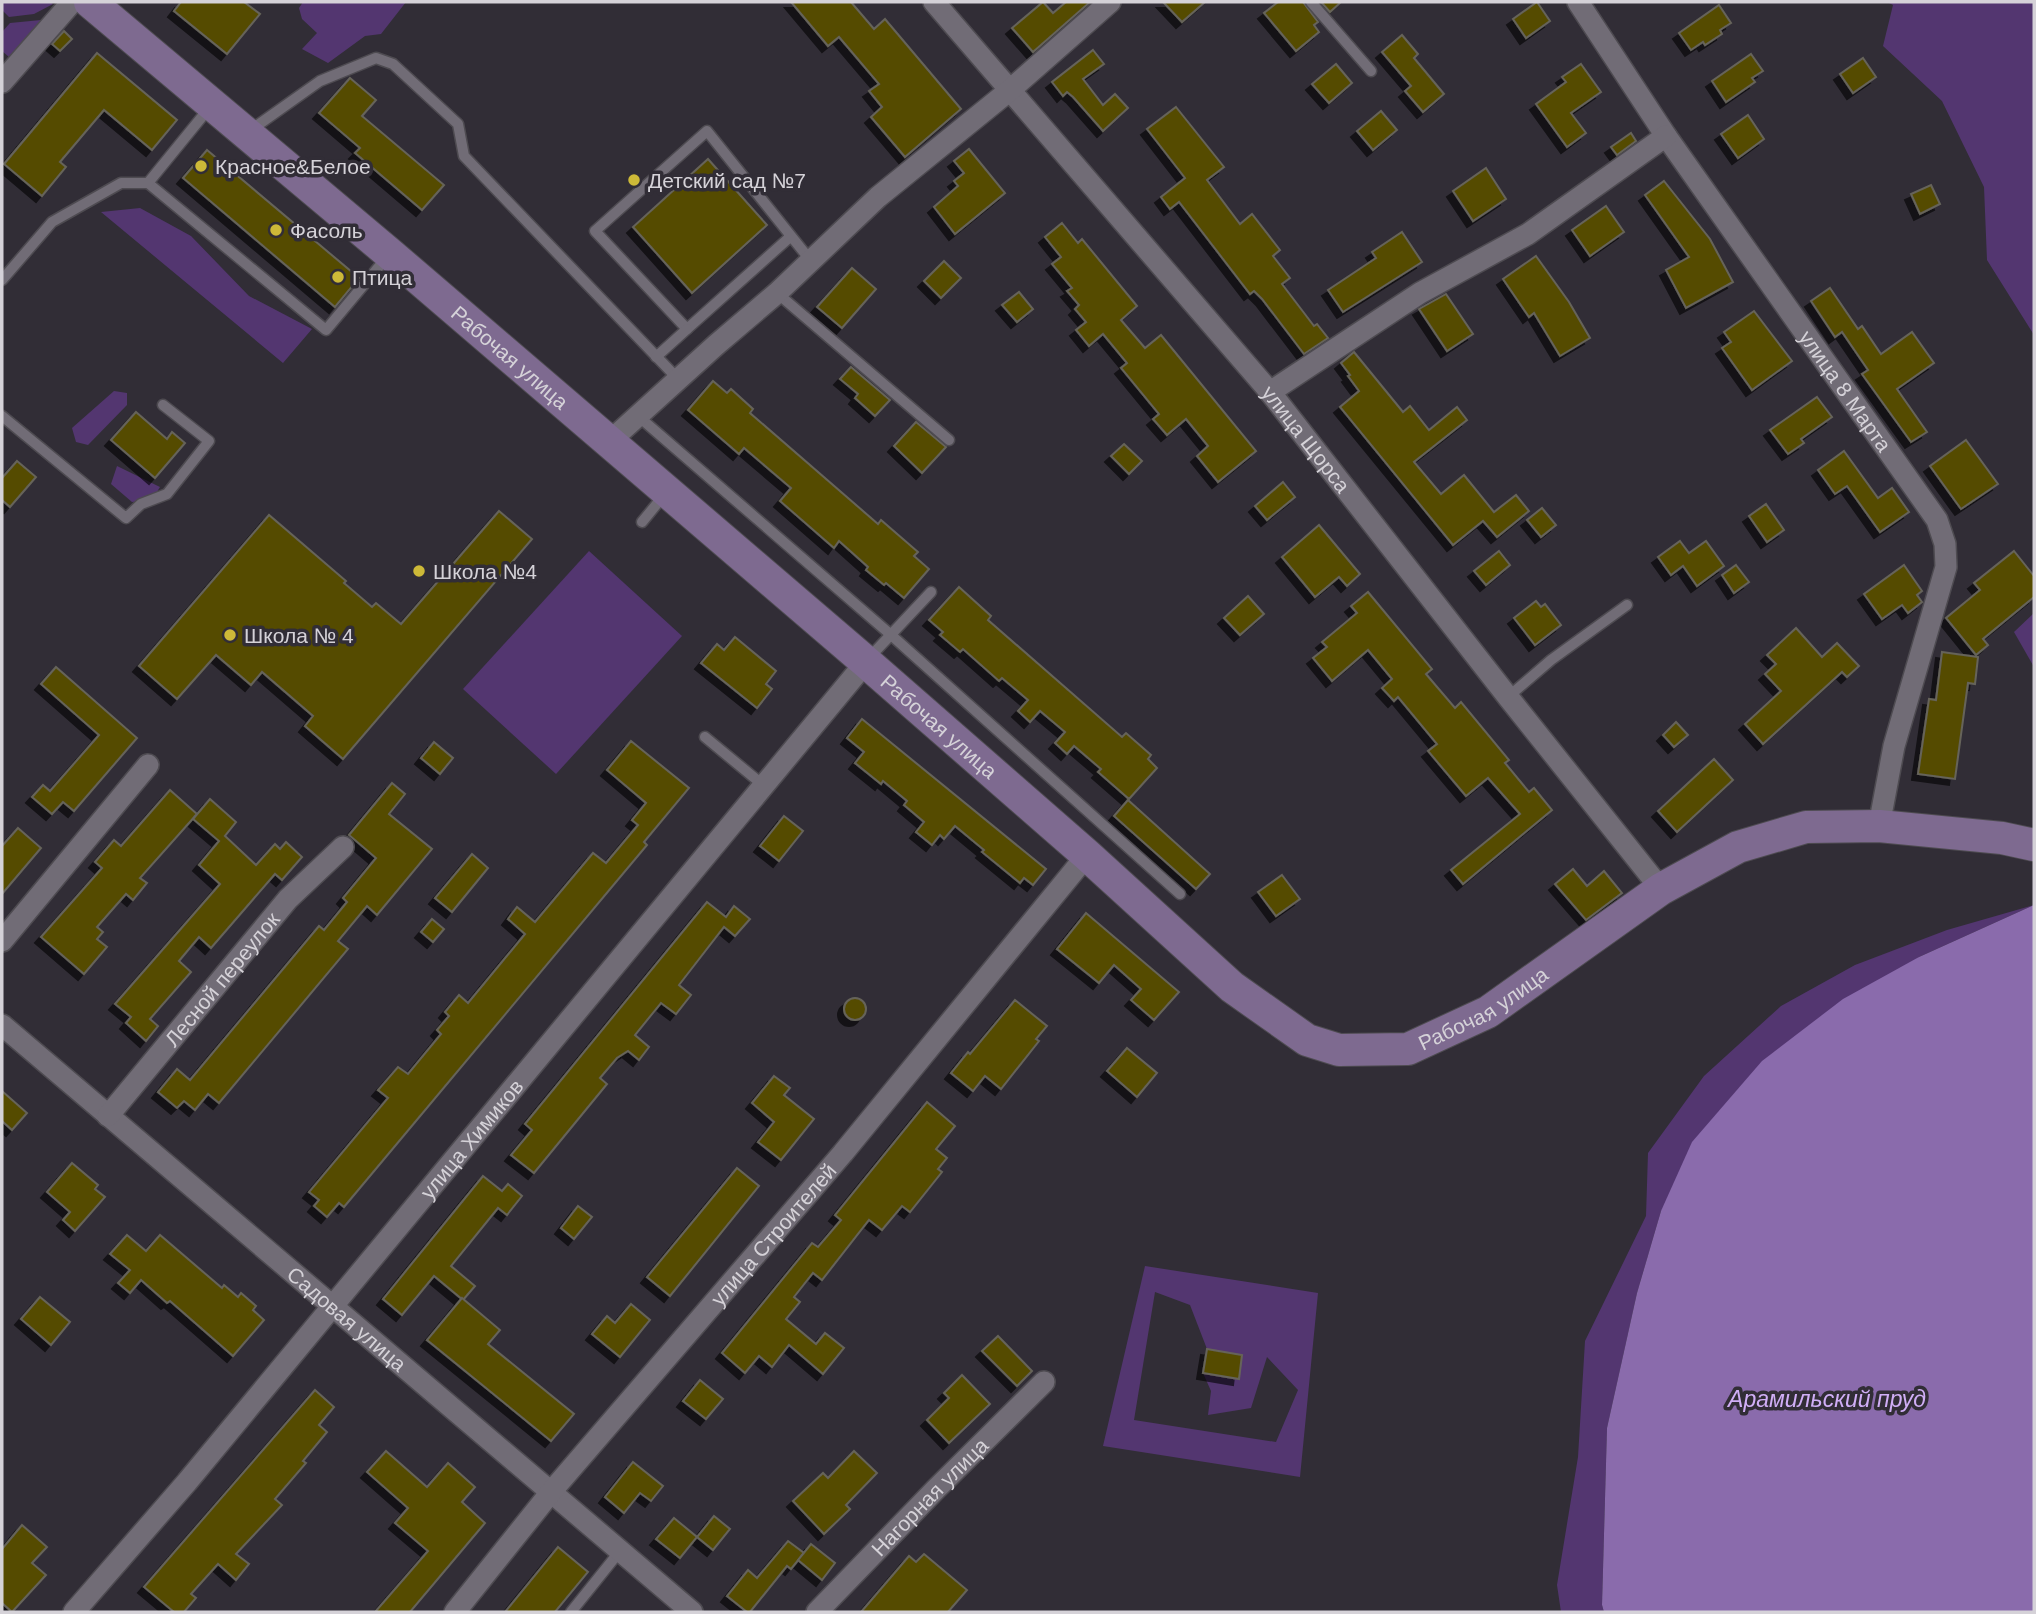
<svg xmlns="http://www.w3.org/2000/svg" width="2036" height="1614" viewBox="0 0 2036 1614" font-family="Helvetica,sans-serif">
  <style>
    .green { fill: #533670; fill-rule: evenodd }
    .water { fill: #8a6bac }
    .building { fill: #554b06; stroke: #66645a; stroke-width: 2; filter: url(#shadow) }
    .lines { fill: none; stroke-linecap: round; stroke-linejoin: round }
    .lane-casing { stroke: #4e4b51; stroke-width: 13 }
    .street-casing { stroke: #4e4b51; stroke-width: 24 }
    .secondary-casing { stroke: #4e4b51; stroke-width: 34 }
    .lane { stroke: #716c76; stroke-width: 10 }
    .street { stroke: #716c76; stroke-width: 21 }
    .secondary { stroke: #7e6a90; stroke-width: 32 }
    .poi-dot { fill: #cdb938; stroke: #312d36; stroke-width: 2.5 }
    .labels { text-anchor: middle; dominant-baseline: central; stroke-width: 7; stroke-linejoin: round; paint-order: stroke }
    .poi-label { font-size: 21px; fill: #d5d2d8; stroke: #312d36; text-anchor: start }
    .street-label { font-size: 21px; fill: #d5d2d8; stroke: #312d36 }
    .water-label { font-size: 23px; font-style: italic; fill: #d0aef6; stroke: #312d36 }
  </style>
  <defs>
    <filter id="shadow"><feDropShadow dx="-6" dy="6" stdDeviation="0" flood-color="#0009"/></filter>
  </defs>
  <rect width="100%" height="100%" fill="#312d36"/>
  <g class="green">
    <path d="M2,2H50L53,4L34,14L9,17L2,10Z"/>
    <path d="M303,2H406L381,34L365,36L328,63L302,49L317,33L302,19L299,8Z"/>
    <path d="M1887,2H2034V335L1987,260L1984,187L1942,101L1883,46L1893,5Z"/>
    <path d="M41,20L9,57L2,51V32L10,23Z"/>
    <path d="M140,208L191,236L249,296L312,329L283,363L101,212Z"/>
    <path d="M114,391L127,393V405L88,445L76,442L72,428Z"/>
    <path d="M117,466L160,487L152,500L132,502L111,484Z"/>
    <path d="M589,551L682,636L556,774L463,689Z"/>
    <path d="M2034,613V667L2014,632Z"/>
    <path d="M2034,905L1919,957L1661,1211L1637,1293L1607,1428L1602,1605L1604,1612H1561L1557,1585L1578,1457L1585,1341L1646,1216L1648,1153L1704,1076L1781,1006L1855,965L1947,930Z"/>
    <path d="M1145,1266L1318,1293L1300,1477L1103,1446ZM1155,1292L1190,1305L1207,1349L1203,1373L1211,1391L1208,1415L1251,1408L1267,1357L1298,1390L1276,1442L1134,1420Z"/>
  </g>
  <path class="water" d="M2034,905V1612H1604L1602,1605L1607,1428L1637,1293L1661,1211L1692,1142L1762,1061L1843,999L1919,957Z"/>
  <g class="building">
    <path d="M181,2H244L260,14L227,54L174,11Z"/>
    <path d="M791,2H851L874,29L885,19L961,109L905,157L871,117L882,107L869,91L879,84L839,37L828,46Z"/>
    <path d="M1043,2L1053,13L1066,2H1090L1033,52L1012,28Z"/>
    <path d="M1163,2H1205L1182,22Z"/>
    <path d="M1278,2H1303L1318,22L1314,25L1319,32L1296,51L1264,13Z"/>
    <path d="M1321,2H1341L1330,12Z"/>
    <path d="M1537,2L1550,21L1526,38L1513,19Z"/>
    <path d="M1719,5L1731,23L1720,30L1722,34L1705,45L1703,42L1691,50L1679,33Z"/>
    <path d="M64,31L72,39L60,51L52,44Z"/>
    <path d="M1402,35L1418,54L1414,58L1444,94L1423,112L1405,91L1411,86L1382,52Z"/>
    <path d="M1093,50L1104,64L1083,79L1103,105L1115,94L1128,108L1103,131L1073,97L1067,92L1063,96L1052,82Z"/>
    <path d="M97,53L177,120L152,150L104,110L60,162L66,167L42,196L4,164Z"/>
    <path d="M1751,54L1763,71L1752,78L1755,82L1726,102L1712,81Z"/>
    <path d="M1863,58L1876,77L1853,93L1840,74Z"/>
    <path d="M1336,64L1352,83L1329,103L1312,84Z"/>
    <path d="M1581,64L1601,92L1571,113L1586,133L1567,147L1536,104L1566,82L1562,77Z"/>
    <path d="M350,78L376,100L362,116L444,185L422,210L355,153L360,148L319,113Z"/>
    <path d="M1176,107L1224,167L1207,180L1240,224L1252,214L1280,250L1273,256L1290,278L1282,284L1314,326L1317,324L1328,338L1304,354L1262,299L1254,291L1250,294L1179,202L1170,209L1161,197L1185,178L1147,129Z"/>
    <path d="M1381,111L1397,130L1373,150L1357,131Z"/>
    <path d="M1748,115L1764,139L1738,158L1721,134Z"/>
    <path d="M1631,133L1636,141L1617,155L1611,147Z"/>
    <path d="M969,149L1005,193L955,234L934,207L958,186L954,181L964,173L954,161Z"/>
    <path d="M207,150L359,278L335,307L183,178Z"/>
    <path d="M708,159L767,225L692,293L633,227Z"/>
    <path d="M1486,168L1506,199L1473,221L1453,191Z"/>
    <path d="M1664,181L1710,239L1733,282L1686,308L1666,270L1689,257L1645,195Z"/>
    <path d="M1931,185L1940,204L1920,214L1911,194Z"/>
    <path d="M1606,206L1624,232L1590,256L1572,230Z"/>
    <path d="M1062,223L1078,243L1082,239L1137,306L1121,320L1145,348L1161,335L1256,451L1218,482L1197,456L1208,446L1186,419L1167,435L1153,419L1159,414L1121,368L1127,363L1103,334L1089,346L1076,330L1086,322L1075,309L1079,305L1067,291L1072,288L1052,264L1061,257L1045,237Z"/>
    <path d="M1402,232L1422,262L1343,312L1328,290L1376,258L1372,252Z"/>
    <path d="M1536,256L1569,302L1590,338L1560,356L1534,313L1529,317L1503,279Z"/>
    <path d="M944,261L961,278L941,298L924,281Z"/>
    <path d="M852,268L876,289L842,328L817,307Z"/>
    <path d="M1830,288L1858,329L1862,326L1881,354L1912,332L1934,363L1897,389L1927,432L1911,442L1862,374L1868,370L1842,332L1835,337L1811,301Z"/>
    <path d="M1019,292L1033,309L1017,322L1002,305Z"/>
    <path d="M1446,294L1473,334L1447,351L1419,309Z"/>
    <path d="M1754,311L1792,361L1752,390L1722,348L1731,342L1724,332Z"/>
    <path d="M1354,352L1403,412L1410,406L1429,430L1457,407L1467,420L1414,462L1441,494L1464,475L1494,512L1516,495L1529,511L1497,537L1483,521L1453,545L1340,407L1359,391L1348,376L1350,375L1341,363Z"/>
    <path d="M851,367L890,400L875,416L855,398L858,394L840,379Z"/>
    <path d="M713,381L727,393L731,389L753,409L750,413L878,524L881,520L918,552L914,556L929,569L904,598L886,583L884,585L866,570L868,567L839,541L834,548L780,501L791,488L744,448L739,454L688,410Z"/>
    <path d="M1817,397L1832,417L1801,439L1804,443L1788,454L1770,430Z"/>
    <path d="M136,412L167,439L172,432L185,443L155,478L111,440Z"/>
    <path d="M916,422L946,447L922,473L894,446Z"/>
    <path d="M1966,440L1998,484L1961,509L1930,466Z"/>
    <path d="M1124,444L1142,461L1129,474L1111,456Z"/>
    <path d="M1844,451L1878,498L1892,488L1909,512L1880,532L1847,486L1835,494L1818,470Z"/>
    <path d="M17,461L36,477L10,507L2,500V478Z"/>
    <path d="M1283,482L1295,497L1267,520L1255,506Z"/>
    <path d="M1766,504L1784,530L1767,542L1749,516Z"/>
    <path d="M1542,508L1556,525L1541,537L1527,520Z"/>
    <path d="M499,511L532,539L343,759L305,726L313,716L262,672L251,685L216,655L177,699L139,666L269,515L346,581L344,583L372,607L376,603L401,624Z"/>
    <path d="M1319,525L1360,574L1347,586L1339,577L1315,597L1282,557Z"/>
    <path d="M1680,541L1689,553L1706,541L1724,566L1697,586L1683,566L1671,575L1658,557Z"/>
    <path d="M1499,551L1510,565L1486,585L1474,571Z"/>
    <path d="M2014,551L2034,576V597L1983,639L1988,645L1976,655L1946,618L1980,590L1974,583Z"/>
    <path d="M1736,565L1749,582L1734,593L1722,575Z"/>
    <path d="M1904,565L1922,591L1917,595L1922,602L1908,613L1902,605L1882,619L1864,594Z"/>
    <path d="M959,587L991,616L988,620L1122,737L1126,733L1151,755L1148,759L1157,768L1129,799L1098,772L1101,769L1074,746L1067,754L1055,743L1065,732L1040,711L1030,722L1018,711L1028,700L1002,678L999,681L963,649L960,652L940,635L943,632L929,620Z"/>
    <path d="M1368,592L1432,669L1426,674L1455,708L1461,702L1509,760L1505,763L1529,792L1534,788L1552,810L1463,884L1451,870L1520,814L1488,778L1466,796L1428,751L1437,744L1398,697L1394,701L1382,688L1392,679L1368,650L1332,681L1313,658L1327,647L1322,642L1357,613L1351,606Z"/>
    <path d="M1248,596L1264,614L1240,635L1224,618Z"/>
    <path d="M1536,601L1541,607L1545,604L1561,625L1535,645L1514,618Z"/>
    <path d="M1796,628L1822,657L1837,643L1859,666L1847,677L1842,672L1763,744L1745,724L1781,691L1765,674L1776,664L1767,655Z"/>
    <path d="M735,637L776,671L766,684L772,689L757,708L701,663L717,644L724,650Z"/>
    <path d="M1942,652L1978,657L1975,684L1968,683L1955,779L1918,774L1929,699L1936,700Z"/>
    <path d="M56,667L137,738L74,811L63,802L52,814L32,797L43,785L50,791L99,735L41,684Z"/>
    <path d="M862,719L1046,869L1033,885L1024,878L1020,883L982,852L984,850L955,826L944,839L940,835L932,845L916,832L924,822L904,805L907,801L883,781L881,784L855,763L864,752L847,738Z"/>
    <path d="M1676,722L1688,735L1674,747L1663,735Z"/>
    <path d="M631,741L689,788L644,842L647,845L344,1207L339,1203L327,1217L314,1206L319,1200L309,1192L388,1098L378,1090L398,1067L408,1074L441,1034L437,1030L449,1016L445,1012L459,995L468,1003L525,934L508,919L517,907L535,922L593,853L606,863L638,825L632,820L646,803L607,770Z"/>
    <path d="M434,742L453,758L440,774L421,758Z"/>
    <path d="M1714,759L1733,780L1677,832L1658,811Z"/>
    <path d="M392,783L405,794L389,814L432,849L377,915L367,906L338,941L348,949L219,1103L208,1094L195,1110L184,1101L177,1108L158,1092L177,1069L190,1080L319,926L324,930L347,902L343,898L376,858L349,835Z"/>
    <path d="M170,790L197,814L140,878L147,883L133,900L126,894L97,927L103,932L97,939L107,947L84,974L41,937L102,868L95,862L114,840L121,846Z"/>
    <path d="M210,799L236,822L225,836L256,865L275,844L280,849L286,842L302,857L282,880L275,874L211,948L199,937L179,961L191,972L150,1019L158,1026L146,1041L126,1023L131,1017L115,1004L220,884L199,865L219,841L193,819Z"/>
    <path d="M1128,800L1210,874L1196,889L1114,816Z"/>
    <path d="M784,816L803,831L779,861L760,846Z"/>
    <path d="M18,828L41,848L2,894V846Z"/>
    <path d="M472,854L488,868L452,912L435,898Z"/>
    <path d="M1573,869L1587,886L1604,871L1622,893L1586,920L1555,884Z"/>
    <path d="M1282,875L1300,899L1276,916L1258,892Z"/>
    <path d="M707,902L726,917L734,906L750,919L735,936L724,927L679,985L691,995L676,1014L661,1003L635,1035L649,1047L639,1060L628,1051L617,1058L600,1078L607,1084L534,1173L511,1155L532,1130L525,1124Z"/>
    <path d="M1086,913L1179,992L1154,1020L1131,1000L1141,989L1114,965L1099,983L1057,949Z"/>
    <path d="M432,919L444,929L433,942L421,932Z"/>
    <circle cx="855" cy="1009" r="11"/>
    <path d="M1015,1000L1047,1026L1036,1039L1039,1041L1001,1089L985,1076L973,1091L951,1073L968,1052L970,1054Z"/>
    <path d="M1127,1048L1157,1073L1137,1097L1107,1071Z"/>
    <path d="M774,1076L790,1088L784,1095L814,1119L781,1160L758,1142L774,1122L752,1103Z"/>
    <path d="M2,1091L27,1113L12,1130L2,1121Z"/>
    <path d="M927,1102L955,1126L936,1149L947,1158L938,1169L942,1172L910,1212L902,1206L882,1230L869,1220L822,1280L813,1273L794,1297L800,1302L786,1319L816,1344L825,1333L844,1348L823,1374L789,1345L772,1367L759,1356L745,1373L722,1353L812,1243L818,1247L841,1220L835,1215Z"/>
    <path d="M72,1163L98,1185L95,1189L105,1197L75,1231L63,1220L70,1212L47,1192Z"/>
    <path d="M737,1168L759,1186L670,1296L647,1277Z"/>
    <path d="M483,1176L502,1191L508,1184L522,1196L507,1215L498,1208L451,1266L475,1286L463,1300L434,1276L402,1315L383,1299Z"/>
    <path d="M578,1206L592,1217L574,1239L561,1228Z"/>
    <path d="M127,1235L146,1251L160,1235L222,1288L224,1285L238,1297L241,1293L256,1306L253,1310L264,1320L233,1356L170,1301L167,1303L141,1280L130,1293L118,1283L130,1270L110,1254Z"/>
    <path d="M40,1297L70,1322L51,1345L21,1319Z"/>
    <path d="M462,1298L500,1330L488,1344L574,1414L551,1441L427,1340Z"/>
    <path d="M631,1304L650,1320L620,1357L592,1334L607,1316L615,1323Z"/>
    <path d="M998,1336L1032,1371L1017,1386L982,1351Z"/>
    <path d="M1207,1349L1242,1355L1239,1379L1203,1373Z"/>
    <path d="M962,1375L990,1404L949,1443L927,1420L949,1398L944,1393Z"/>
    <path d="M700,1380L723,1399L706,1419L683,1401Z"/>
    <path d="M315,1390L334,1407L319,1425L327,1432L303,1461L306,1463L275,1499L282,1505L236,1554L249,1564L236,1580L218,1564L191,1594L196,1598L184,1612H174L144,1587Z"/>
    <path d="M386,1451L427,1487L448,1463L475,1487L462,1502L485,1523L410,1612H375L428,1551L395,1523L408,1508L367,1472Z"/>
    <path d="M854,1451L877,1473L846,1505L850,1509L824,1534L793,1501L823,1473L828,1478Z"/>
    <path d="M633,1462L663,1486L651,1501L640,1493L624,1513L605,1497Z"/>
    <path d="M714,1516L730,1529L713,1550L697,1537Z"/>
    <path d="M674,1518L697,1537L680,1558L656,1539Z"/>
    <path d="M22,1525L47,1547L32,1563L46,1575L12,1612L2,1603V1549Z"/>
    <path d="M788,1541L804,1553L791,1569L787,1566L750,1612H747L727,1596L748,1570L757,1578Z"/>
    <path d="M811,1544L835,1563L822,1580L798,1560Z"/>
    <path d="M558,1547L588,1572L555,1612H505Z"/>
    <path d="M924,1554L967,1590L948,1612H861L909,1556L916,1562Z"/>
  </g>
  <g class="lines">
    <g class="lane-casing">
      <g id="lane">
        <path d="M1311,2L1371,71"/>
        <path d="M248,132L320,81L376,58L393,64L458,124L464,156L679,380"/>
        <path d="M148,183L326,330L387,257"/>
        <path d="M790,237L687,329L595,231L707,131L811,261"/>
        <path d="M2,280L52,222L121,183H148L210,107"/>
        <path d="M777,293L949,440"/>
        <path d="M656,357L687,329"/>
        <path d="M2,416L126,518L141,504L167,494L209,441L163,405"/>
        <path d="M638,416L890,634L1180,894"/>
        <path d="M642,522L665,494"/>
        <path d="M868,659L931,592"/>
        <path d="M1508,697L1551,660L1627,605"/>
        <path d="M705,737L763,785"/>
        <path d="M571,1612L620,1551"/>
      </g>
    </g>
    <g class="street-casing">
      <g id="street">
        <path id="s1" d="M934,2L1270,392L1508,697L1661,889"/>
        <path id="s2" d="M1578,2L1666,136L1937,520L1945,544L1946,567L1894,746L1879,826"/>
        <path d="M2,82L72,2"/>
        <path d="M1270,392L1420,293L1528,234L1666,136"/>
        <path d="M609,442L716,345L777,293L878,197L1010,90L1110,2"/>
        <path d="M2,941L148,765"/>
        <path id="s3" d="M2,1025L692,1612"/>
        <path id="s4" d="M108,1116L288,899L343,847"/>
        <path id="s5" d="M74,1612L187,1482L866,662"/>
        <path id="s6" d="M455,1612L551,1492L843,1153L1087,855"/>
        <path id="s7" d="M817,1612L935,1490L1044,1382"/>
      </g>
    </g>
    <g class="secondary-casing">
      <g id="secondary">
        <path id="s8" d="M90,2L390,254L866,662L1087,855L1232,987L1307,1040L1339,1050L1408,1049L1488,1012L1661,889L1738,847L1806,827L1879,826L2002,838L2034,845"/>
      </g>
    </g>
    <use href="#lane" class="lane"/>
    <use href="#street" class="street"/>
    <use href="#secondary" class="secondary"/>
  </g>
  <g class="poi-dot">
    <circle cx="201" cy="166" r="7"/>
    <circle cx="634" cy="180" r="7"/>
    <circle cx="276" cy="230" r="7"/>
    <circle cx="338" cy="277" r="7"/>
    <circle cx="419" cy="571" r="7"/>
    <circle cx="230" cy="635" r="7"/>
  </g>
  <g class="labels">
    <g class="poi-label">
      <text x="215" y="166">Красное&amp;Белое</text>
      <text x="648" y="180">Детский сад №7</text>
      <text x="290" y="230">Фасоль</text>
      <text x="352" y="277">Птица</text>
      <text x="433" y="571">Школа №4</text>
      <text x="244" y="635">Школа № 4</text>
    </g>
    <g class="street-label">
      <text stroke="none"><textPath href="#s8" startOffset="550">Рабочая улица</textPath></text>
      <text stroke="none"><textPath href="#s2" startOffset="472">улица 8 Марта</textPath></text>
      <text stroke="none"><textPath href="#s1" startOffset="574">улица Щорса</textPath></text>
      <text stroke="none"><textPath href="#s8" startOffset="1116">Рабочая улица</textPath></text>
      <text stroke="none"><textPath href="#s4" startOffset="178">Лесной переулок</textPath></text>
      <text stroke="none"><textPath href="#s8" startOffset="1788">Рабочая улица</textPath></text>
      <text stroke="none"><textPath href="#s5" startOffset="618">улица Химиков</textPath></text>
      <text stroke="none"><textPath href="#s6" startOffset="494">улица Строителей</textPath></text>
      <text stroke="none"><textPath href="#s3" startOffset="453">Садовая улица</textPath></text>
      <text stroke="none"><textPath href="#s7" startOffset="161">Нагорная улица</textPath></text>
    </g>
    <g class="water-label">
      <text x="1827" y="1399">Арамильский пруд</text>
    </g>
  </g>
  <rect width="2036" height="1614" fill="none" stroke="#d5d2d8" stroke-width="7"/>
</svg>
